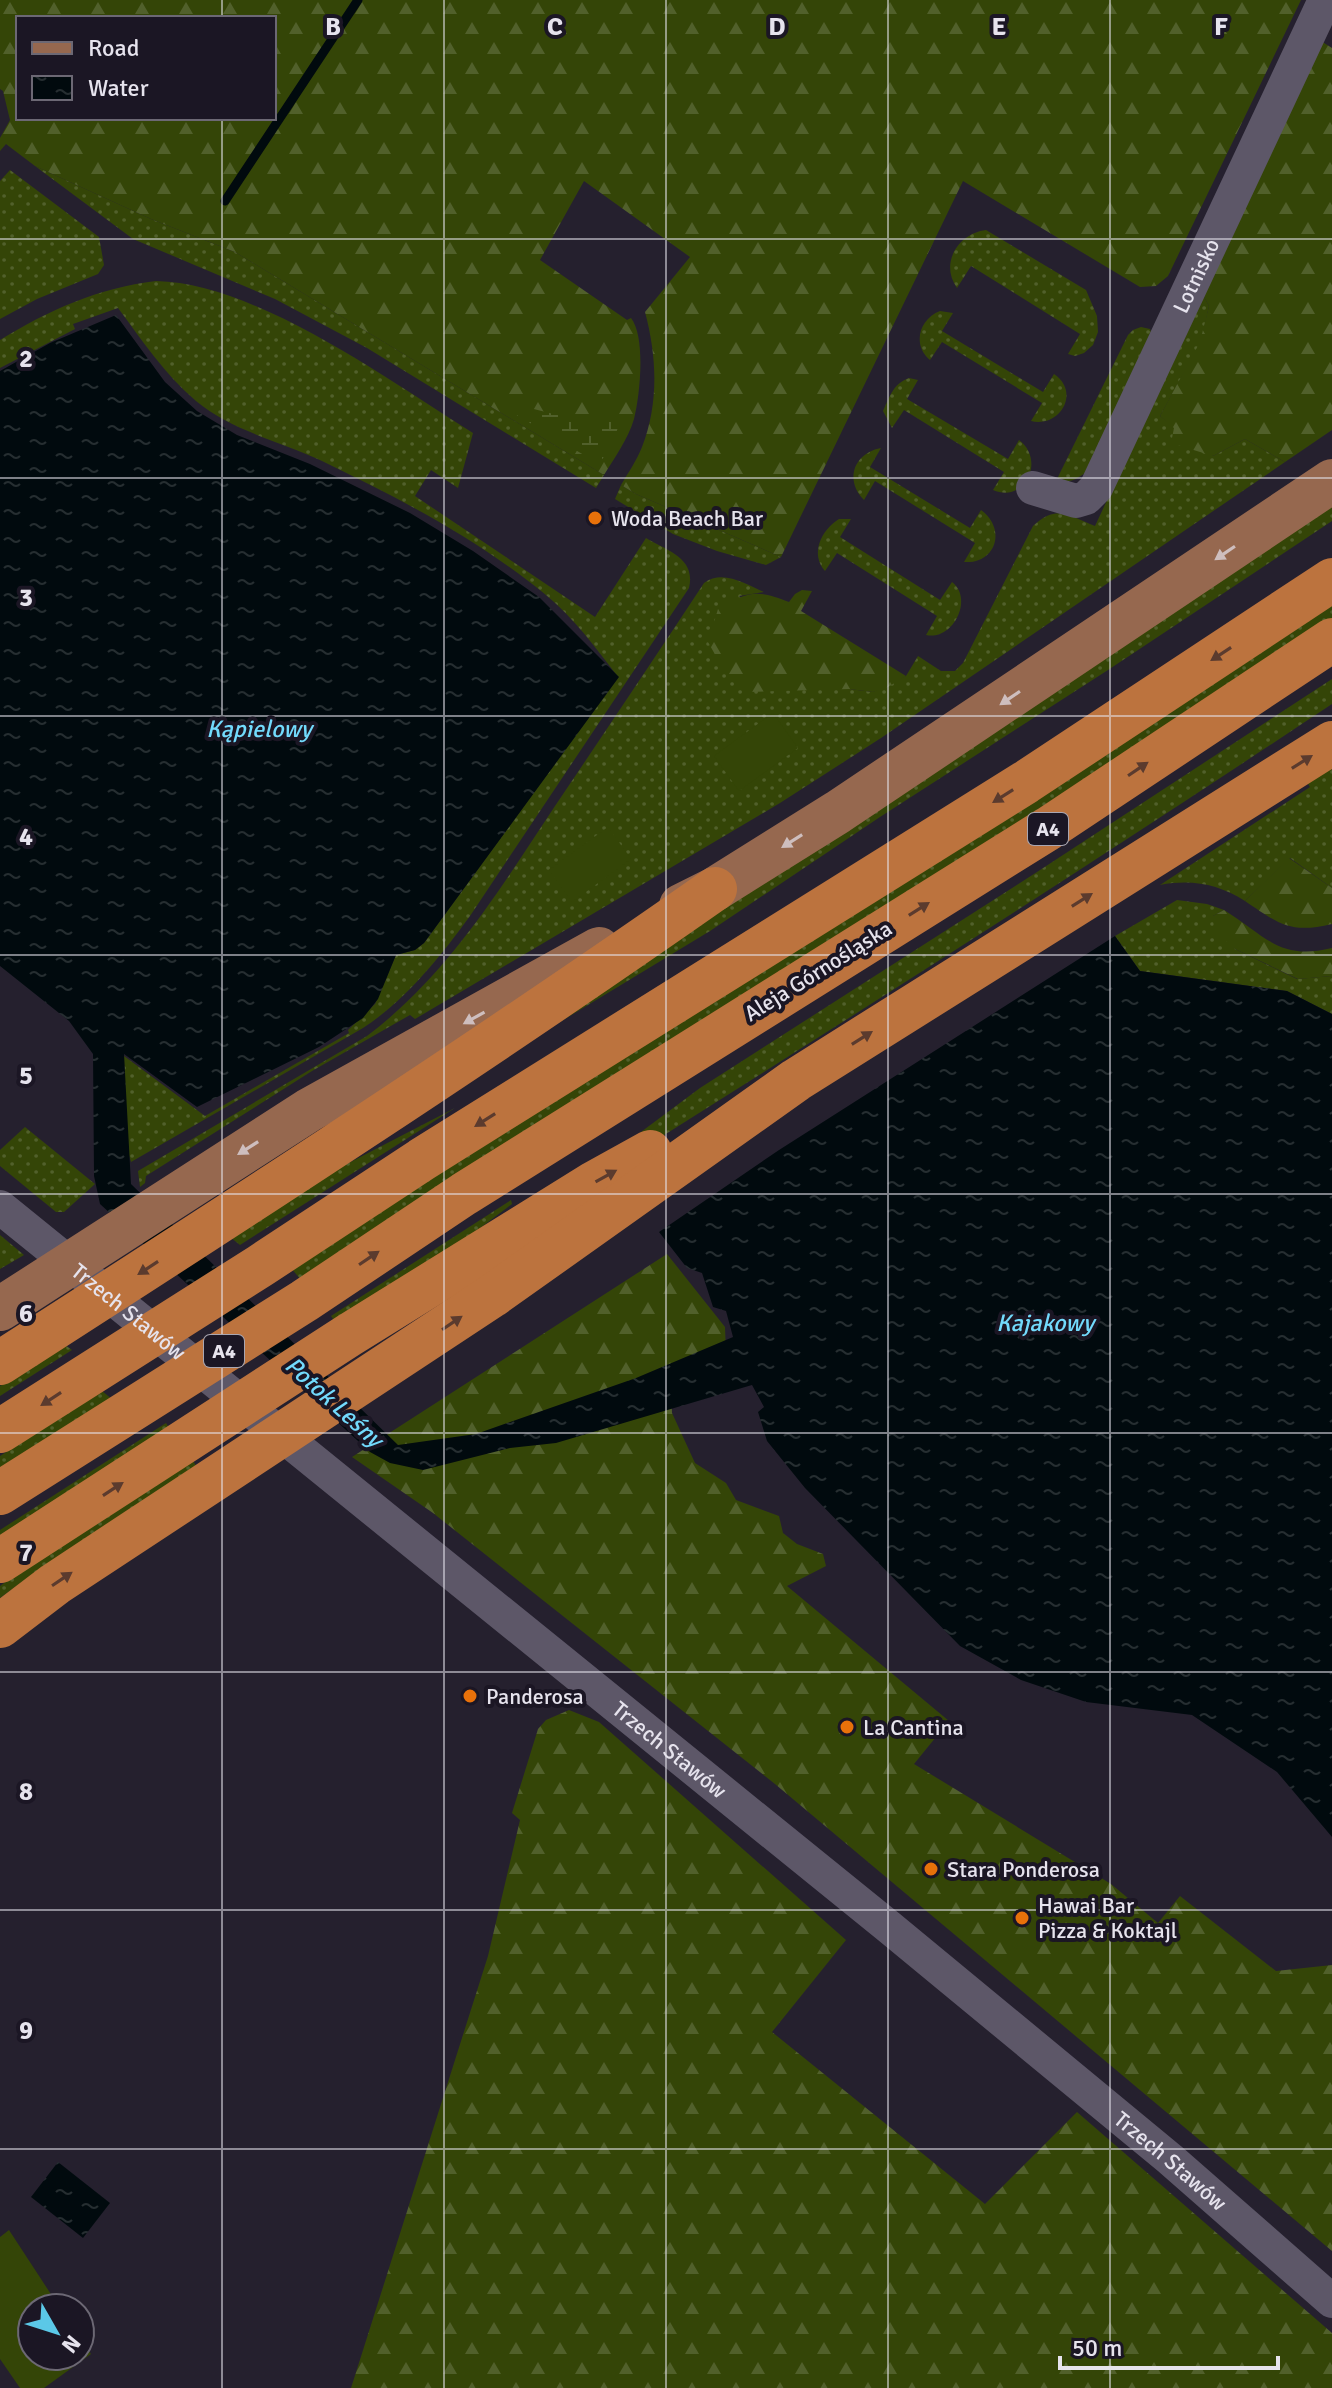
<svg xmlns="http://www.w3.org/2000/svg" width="1332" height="2388" viewBox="0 0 1332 2388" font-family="Signika,sans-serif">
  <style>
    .grass { fill: url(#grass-dots) }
    .forest { fill: url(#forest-firs); fill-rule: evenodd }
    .wetland { fill: url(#wetland-marsh) }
    .pitch { fill: #344507 }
    .water { fill: url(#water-ripples) }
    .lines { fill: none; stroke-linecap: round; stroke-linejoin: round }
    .stream { stroke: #010a0e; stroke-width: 9 }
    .street { stroke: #5d5768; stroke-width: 34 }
    .primary { stroke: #96684f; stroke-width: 44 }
    .highway { stroke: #bc733e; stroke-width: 44 }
    .oneway { fill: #cebebe }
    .oneway2 { fill: #5b3b2e }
    .grid { fill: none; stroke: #e6e3ed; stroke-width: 2; stroke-opacity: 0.55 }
    .food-dot { fill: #e8710a; stroke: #1b1624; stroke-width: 3 }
    .labels { text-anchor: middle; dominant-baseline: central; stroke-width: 8; stroke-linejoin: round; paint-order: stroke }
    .shield { fill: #1b1624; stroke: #a9a6b1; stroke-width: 2 }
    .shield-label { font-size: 20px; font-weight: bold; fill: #e6e3ed }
    .street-label { font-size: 22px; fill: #e6e3ed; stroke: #1b1624 }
    .poi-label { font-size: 22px; fill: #e6e3ed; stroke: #1b1624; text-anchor: start }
    .water-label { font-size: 24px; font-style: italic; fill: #72dafc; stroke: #1b1624 }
    .grid-label { font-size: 26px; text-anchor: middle; font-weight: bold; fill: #e6e3ed; stroke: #1b1624; stroke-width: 8; stroke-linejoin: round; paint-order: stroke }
  </style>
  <defs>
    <pattern id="grass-dots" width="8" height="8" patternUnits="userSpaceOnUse" patternTransform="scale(2)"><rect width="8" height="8" fill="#344507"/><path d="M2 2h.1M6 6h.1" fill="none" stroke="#51602b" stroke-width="1.8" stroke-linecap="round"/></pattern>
    <pattern id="forest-firs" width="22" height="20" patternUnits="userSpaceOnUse" patternTransform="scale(2)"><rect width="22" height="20" fill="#344507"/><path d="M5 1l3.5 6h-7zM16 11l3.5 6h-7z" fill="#51602b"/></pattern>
    <pattern id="wetland-marsh" width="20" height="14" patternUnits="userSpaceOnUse" patternTransform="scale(2)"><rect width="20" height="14" fill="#344507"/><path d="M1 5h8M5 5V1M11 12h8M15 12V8" fill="none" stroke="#51602b"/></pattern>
    <pattern id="water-ripples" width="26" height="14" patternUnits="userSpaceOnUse" patternTransform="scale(2)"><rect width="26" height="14" fill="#010a0e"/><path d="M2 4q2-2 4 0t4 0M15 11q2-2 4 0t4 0" fill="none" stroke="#262e31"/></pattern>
  </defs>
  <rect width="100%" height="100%" fill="#25202e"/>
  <g class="grass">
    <path d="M35,166L151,219L235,252L604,475L596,488L367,348L275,299L133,239Z"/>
    <path d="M10,170L99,237L104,265L98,274L37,299L0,319V181Z"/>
    <path d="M986,230L1086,290L1097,316L1098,332L1093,345L1084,353L1075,356L1068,354L1080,334L971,266L957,288C939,263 959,233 986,230Z"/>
    <path d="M156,281C256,283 388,380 473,433L458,488L431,470L415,496L595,617L646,538C668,551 696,558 689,588L470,916C440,957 406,1000 363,1028L131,1162L126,1145L124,1056L205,1116L349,1033L348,1030L375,1004L396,955L415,950L424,943L618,677C596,648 574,618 546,595C479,540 399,498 322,461C280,441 232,431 196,401C165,375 142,340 118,308L73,324L75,329L0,368V340C49,310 98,288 156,281Z"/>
    <path d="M1203,295L1209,306L1201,342L1160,416L1213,456L1245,439L1285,462L881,738L780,803L415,1019L410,1015L312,1071L146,1176L145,1183L140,1187L138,1171L367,1036C448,975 500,889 555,806C605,732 655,657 704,583C723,569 745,584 764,592L739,596L849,689L873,692L906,676L918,656L941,671H955L963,663L1033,526C1058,503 1069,516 1095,526Z"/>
    <path d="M940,311L953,313L942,331L1043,392L1054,374C1081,392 1060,428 1031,421L1042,403L942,342L930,360C912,345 919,319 940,311Z"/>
    <path d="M1141,327L1150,329L1151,332L1086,472C1076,480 1069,484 1057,479L1128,335L1133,330Z"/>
    <path d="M909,378L918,380L907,399L1008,459L1019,440C1046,460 1025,504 993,490L1004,472L904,410L892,428L883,411C890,396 893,384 909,378Z"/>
    <path d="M881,448L870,467L970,528L981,510C1007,529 996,564 964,562L975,543L875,481L864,500C844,480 854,453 881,448Z"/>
    <path d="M621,485L636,494L781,557L766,565L717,551L673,534L615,499Z"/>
    <path d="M1332,502V521L1108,670L880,817L710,931L555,1025L513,1043Z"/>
    <path d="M839,519H851L840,537L940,600L952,582C974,599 953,641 926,635L937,616L837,553L825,571C810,554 821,530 839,519Z"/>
    <path d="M1332,600V619L1253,672L301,1280L291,1268Z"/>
    <path d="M1332,679V704C1098,860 861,1011 623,1161L606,1158L700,1088L1037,872Z"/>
    <path d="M1332,762V888L1290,858L1245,901C1218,884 1192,879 1160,885L1310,787L1305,779Z"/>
    <path d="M1177,900L1207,904L1224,910L1213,916L1235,949L1297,979L1332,976V1014L1287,991L1140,971L1115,936Z"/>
    <path d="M455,1108L240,1245L230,1237L341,1167Z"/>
    <path d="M25,1127L95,1184L64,1212H56L0,1166V1150Z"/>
    <path d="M511,1200L512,1204L439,1259L338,1326L331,1316Z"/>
    <path d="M0,1235L24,1255L0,1269Z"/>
    <path d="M65,1345L72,1350L0,1396V1386Z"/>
    <path d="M102,1391L112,1399L0,1470V1456Z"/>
    <path d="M166,1423L171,1431L0,1540V1530Z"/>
    <path d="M193,1461L197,1467L47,1564L0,1598V1586L12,1577Z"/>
  </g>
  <g class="forest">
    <path d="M0,0H1301L1168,276L1156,286L1140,287L963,181L781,557L636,494L621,485C628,473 637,460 642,447C659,403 657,357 645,312L690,257L584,181L540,260L627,320L631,318C646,337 640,396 634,419C628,439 615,457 604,475L235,252L151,219L35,166L6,144L0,151V138L10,120L3,91L0,89ZM18,18H274V118H18Z"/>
    <path d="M1321,41L1332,48V430L1285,462L1245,439L1213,456L1171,443L1174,428L1160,416L1200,342L1209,306L1203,295Z"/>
    <path d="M802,590L812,591L801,611L906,676L888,687L873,692L849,689L749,692L726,674L708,642L718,609C748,591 756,589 789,602L795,594Z"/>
    <path d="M1289,858L1332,888V924C1290,934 1279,924 1245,901Z"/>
    <path d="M1224,910C1266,936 1279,961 1332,948V976L1298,979L1235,949L1214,930L1213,916Z"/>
    <path d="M667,1254L725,1327L726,1353L670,1370L672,1413L695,1463L726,1483L736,1500L779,1516L783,1533L797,1544L823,1554L826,1566L787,1586L949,1721L914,1764L1111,1884L1158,1923L1180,1896L1276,1971L1332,1965V2251L775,1784L433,1513L352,1457Z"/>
    <path d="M569,1710L599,1722L846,1940L772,2032L985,2204L1077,2112L1332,2333V2388H351L488,1956L520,1820L512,1813L538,1729L546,1720Z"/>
  </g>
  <path class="wetland" d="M518,405L581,421L612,418L619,424L613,443L599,464L515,414L513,409Z"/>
  <g class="pitch">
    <path d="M773,713L798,748L739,791L714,756Z"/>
    <path d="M608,827L631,859L572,902L549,870Z"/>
    <path d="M9,2230L60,2308H32V2356H80V2338L91,2354L44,2388H20L0,2359V2237Z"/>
  </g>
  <g class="water">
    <path d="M116,315L165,382L197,411L237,435L310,464L410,513L473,551L539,597L619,677L424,943L415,950L396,955L378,999L363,1018L319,1047L197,1107L124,1054L131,1184L398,1445L476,1434L636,1378L733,1337L726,1311L713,1307L702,1273L687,1268L659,1232L779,1150L1115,936L1140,971L1287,991L1332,1014V1837L1277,1772L1192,1715L1086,1702L1021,1680L960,1646L805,1488L767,1441L758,1412L764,1407L752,1385L556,1443L510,1448L423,1470L390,1463L370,1452L100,1204L94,1176L93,1054L69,1021L0,966V371L50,343Z"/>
    <path d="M58,2162L110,2203L83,2238L31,2197Z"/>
  </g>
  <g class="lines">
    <path class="stream" d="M225,201L358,0"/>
    <g class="street">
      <path id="s1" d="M1033,488L1076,501L1086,498L1096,488L1325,0"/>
      <path id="s2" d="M0,1207L889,1927L1170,2159L1332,2301"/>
    </g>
    <g class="primary">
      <path d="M681,906L715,889L838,812L1332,481"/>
      <path d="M0,1309L309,1110L599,949"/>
    </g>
    <g class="highway">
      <path d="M0,1363C241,1208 481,1053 715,889"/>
      <path d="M0,1431L260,1266L421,1160L1026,782L1332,580"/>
      <path d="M0,1493L304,1301L464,1194L1049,828L1332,640"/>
      <path d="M0,1561L349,1335L594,1183L650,1152"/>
      <path d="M0,1626L55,1584L492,1296L796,1080L1332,743"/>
    </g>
  </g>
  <defs><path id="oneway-solid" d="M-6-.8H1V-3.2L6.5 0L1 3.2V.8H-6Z" transform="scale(2)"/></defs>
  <g class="oneway">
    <use href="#oneway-solid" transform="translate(1225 553) rotate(146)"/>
    <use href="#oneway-solid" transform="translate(1010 698) rotate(146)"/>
    <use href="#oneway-solid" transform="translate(792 841) rotate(148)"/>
    <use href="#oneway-solid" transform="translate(474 1018) rotate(151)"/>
    <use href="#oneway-solid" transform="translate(248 1148) rotate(148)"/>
  </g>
  <g class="oneway2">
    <use href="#oneway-solid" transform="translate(1221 654) rotate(147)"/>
    <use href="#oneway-solid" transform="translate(1302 762) rotate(-32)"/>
    <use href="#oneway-solid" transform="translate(1138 769) rotate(-34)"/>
    <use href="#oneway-solid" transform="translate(1003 796) rotate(148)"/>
    <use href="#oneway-solid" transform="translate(1082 900) rotate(-32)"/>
    <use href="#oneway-solid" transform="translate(919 909) rotate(-32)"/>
    <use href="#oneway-solid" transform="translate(862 1038) rotate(-32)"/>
    <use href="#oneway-solid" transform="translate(485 1120) rotate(148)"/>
    <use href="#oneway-solid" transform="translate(606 1176) rotate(-29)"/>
    <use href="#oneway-solid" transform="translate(369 1258) rotate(-34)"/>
    <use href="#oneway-solid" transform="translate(148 1268) rotate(147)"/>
    <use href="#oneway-solid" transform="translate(452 1323) rotate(-34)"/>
    <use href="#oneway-solid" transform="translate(51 1399) rotate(147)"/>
    <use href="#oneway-solid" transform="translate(113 1489) rotate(-33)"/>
    <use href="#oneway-solid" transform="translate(62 1579) rotate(-34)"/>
  </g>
  <path class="grid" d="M222,0V18M444,0V2388M666,0V2388M888,0V2388M1110,0V2388M222,118V2388M0,239H1332M0,478H1332M0,716H1332M0,955H1332M0,1194H1332M0,1433H1332M0,1672H1332M0,1910H1332M0,2149H1332"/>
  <g class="food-dot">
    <circle cx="595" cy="518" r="8"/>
    <circle cx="470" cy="1696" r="8"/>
    <circle cx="847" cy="1727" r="8"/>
    <circle cx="931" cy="1869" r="8"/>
    <circle cx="1022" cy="1918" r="8"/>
  </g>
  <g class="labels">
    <g class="shield">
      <rect x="1028" y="813" width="40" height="32" rx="6"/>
      <rect x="204" y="1335" width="40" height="32" rx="6"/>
    </g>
    <g class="shield-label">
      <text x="1048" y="829">A4</text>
      <text x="224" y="1351">A4</text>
    </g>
    <g class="street-label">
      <text stroke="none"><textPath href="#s1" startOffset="304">Lotnisko</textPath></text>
      <text transform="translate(818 971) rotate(-32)">Aleja Górnośląska</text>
      <text stroke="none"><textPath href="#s2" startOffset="166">Trzech Stawów</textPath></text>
      <text stroke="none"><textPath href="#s2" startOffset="862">Trzech Stawów</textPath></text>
      <text stroke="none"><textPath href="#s2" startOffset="1510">Trzech Stawów</textPath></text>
    </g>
    <g class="poi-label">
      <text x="611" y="518">Woda Beach Bar</text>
      <text x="486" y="1696">Panderosa</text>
      <text x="863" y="1727">La Cantina</text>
      <text x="947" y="1869">Stara Ponderosa</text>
      <text x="1038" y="1905">Hawai Bar<tspan x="1038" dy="25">Pizza &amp; Koktajl</tspan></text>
    </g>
    <g class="water-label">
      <text x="259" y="729">Kąpielowy</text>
      <text x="1045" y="1323">Kajakowy</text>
      <text transform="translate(334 1402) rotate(42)">Potok Leśny</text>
    </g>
  </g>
  <g class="grid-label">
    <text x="333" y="35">B</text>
    <text x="555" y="35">C</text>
    <text x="777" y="35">D</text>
    <text x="999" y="35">E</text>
    <text x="1221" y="35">F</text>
    <text x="26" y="367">2</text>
    <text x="26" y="606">3</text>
    <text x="26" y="845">4</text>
    <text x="26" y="1084">5</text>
    <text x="26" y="1322">6</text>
    <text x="26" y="1561">7</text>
    <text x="26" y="1800">8</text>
    <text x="26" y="2039">9</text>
  </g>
  <rect x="16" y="16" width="260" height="104" fill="#1b1624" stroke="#6c6874" stroke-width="2"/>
  <rect x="32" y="42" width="40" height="12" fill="#96684f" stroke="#6c6874" stroke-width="2"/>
  <text x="88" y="56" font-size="24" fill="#e6e3ed">Road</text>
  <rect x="32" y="76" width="40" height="24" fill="url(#water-ripples)" stroke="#6c6874" stroke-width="2"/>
  <text x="88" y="96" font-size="24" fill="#e6e3ed">Water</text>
  <g transform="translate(56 2332) rotate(129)"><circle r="38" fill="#1b1624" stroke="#6c6874" stroke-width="2"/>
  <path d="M0-6L14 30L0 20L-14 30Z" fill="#5bc8e7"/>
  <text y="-12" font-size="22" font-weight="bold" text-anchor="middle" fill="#e6e3ed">N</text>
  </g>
  <path d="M1060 2356v12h218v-12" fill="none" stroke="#e6e3ed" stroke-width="4"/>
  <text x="1072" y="2356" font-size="24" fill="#e6e3ed" stroke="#1b1624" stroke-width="6" paint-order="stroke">50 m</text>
</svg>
